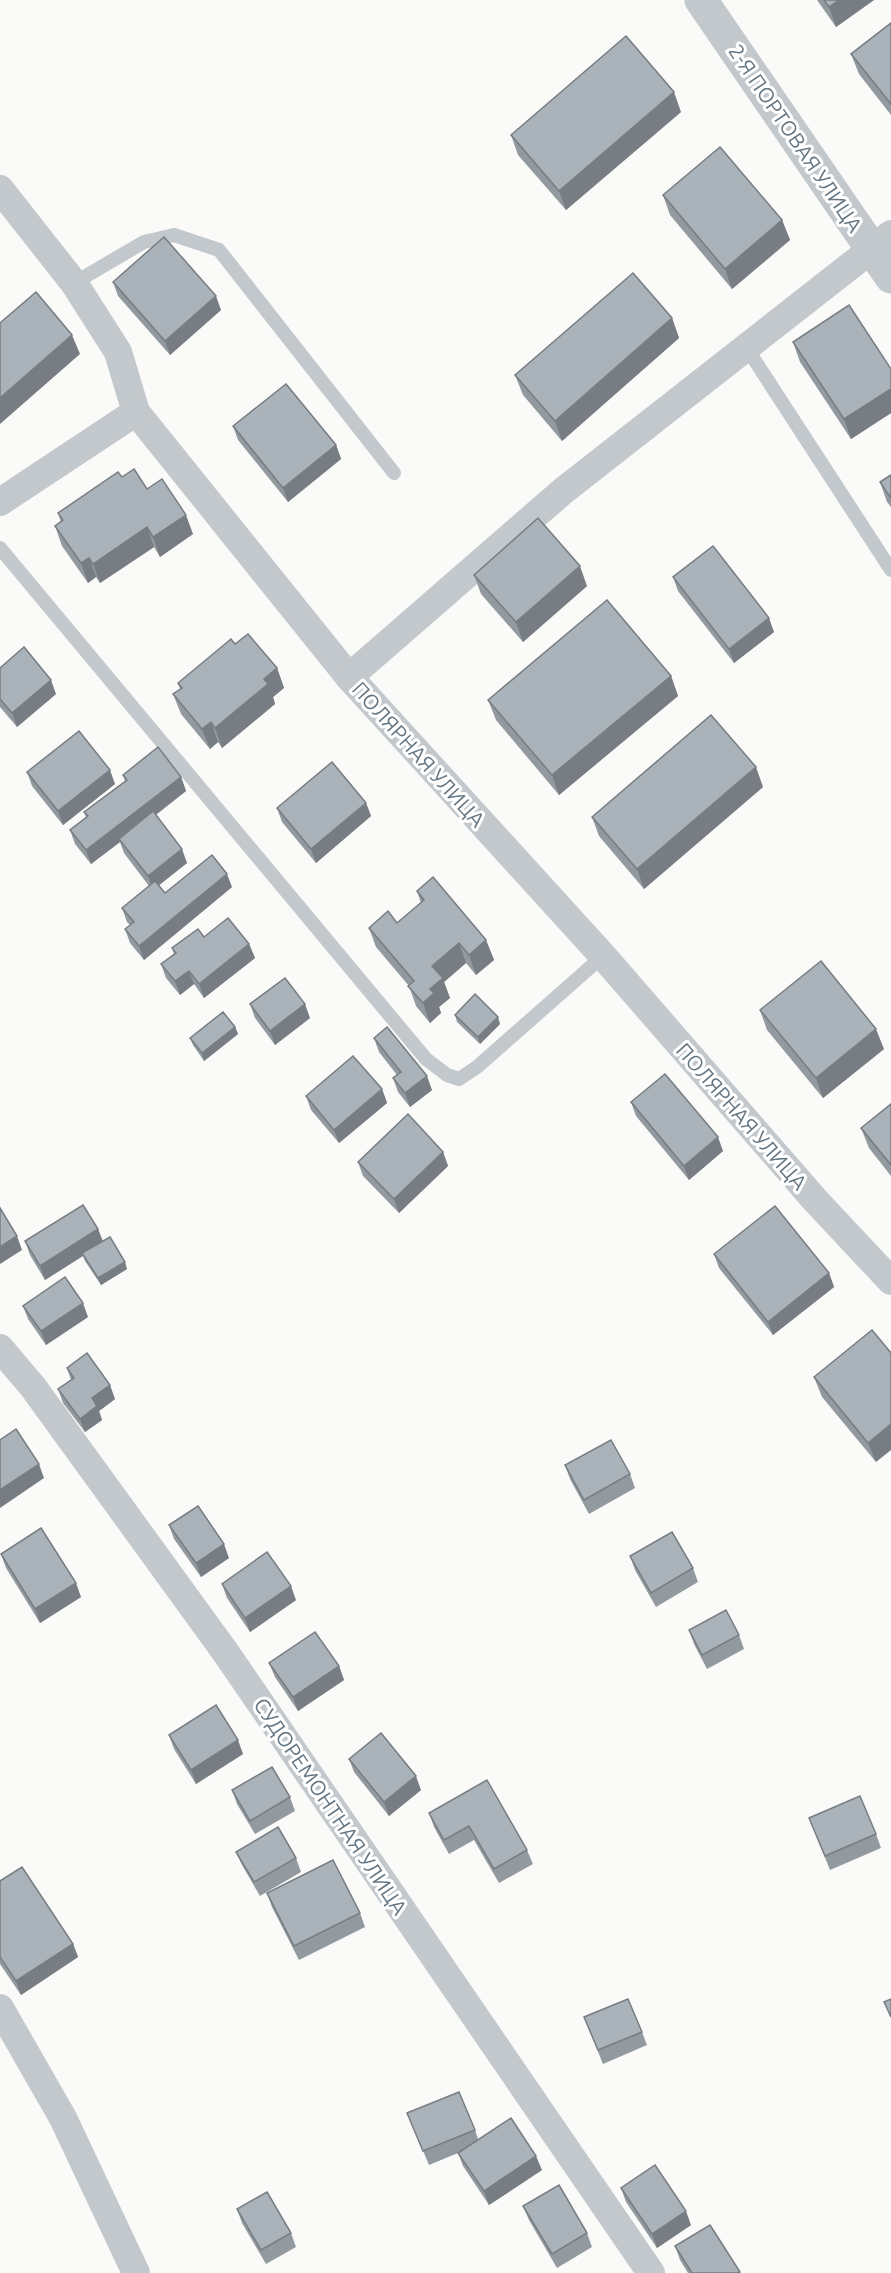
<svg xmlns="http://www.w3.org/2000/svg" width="891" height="2273" viewBox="0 0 891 2273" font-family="Ubuntu,sans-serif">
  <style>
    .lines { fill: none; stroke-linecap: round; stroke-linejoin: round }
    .service { stroke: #c3c8cc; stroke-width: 14 }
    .minor { stroke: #c3c8cc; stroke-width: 28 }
    .tertiary { stroke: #c3c8cc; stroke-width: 33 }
    .wall { fill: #929a9f }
    .shaded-wall { fill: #777d82 }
    .building { fill: #aab3b9; stroke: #777d82; stroke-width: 1.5 }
    .labels { text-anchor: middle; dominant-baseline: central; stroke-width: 6; stroke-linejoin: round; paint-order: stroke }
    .street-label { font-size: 21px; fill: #657683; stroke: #fff }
  </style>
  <rect width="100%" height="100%" fill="#fafaf8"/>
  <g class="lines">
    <g class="service">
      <path d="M74,283L144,242L174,235L219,250L394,473"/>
      <path d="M746,347L891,570"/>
      <path d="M0,548L426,1059L447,1075L459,1079L477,1067L603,956"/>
    </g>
    <g class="minor">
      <path d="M0,189L74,283L118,352L136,412L349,677L603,956L815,1200L891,1281"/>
      <path d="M0,502L136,412"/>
      <path d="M349,677L563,491L891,234"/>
      <path d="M0,1348L33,1387L226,1653L651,2273"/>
      <path d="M0,2008L63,2118L136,2273"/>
    </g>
    <path class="tertiary" d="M701,0L891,277"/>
  </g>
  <g class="wall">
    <path d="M817,0H874L836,27Z"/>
    <path d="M891,23V115L859,74L851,54Z"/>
    <path d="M681,112L566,210L518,155L511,135Z"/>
    <path d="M663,195L782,220L790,240L732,289L670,215Z"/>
    <path d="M113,282L221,310L170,355L118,296Z"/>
    <path d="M672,318L679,338L562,441L523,395L515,375Z"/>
    <path d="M793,342L891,369V413L851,439L800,362Z"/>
    <path d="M233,426L336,445L341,459L288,502L238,440Z"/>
    <path d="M891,475V507L887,502L880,482Z"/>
    <path d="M122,477L147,489L193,534L160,557L154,547L100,583L96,577L88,583L62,546L55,526L61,522L58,513Z"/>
    <path d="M474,575L587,586L523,642L481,594Z"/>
    <path d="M673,577L774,632L734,663L678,591Z"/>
    <path d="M235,644L277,668L284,688L273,697L275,704L222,748L218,742L210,749L181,714L173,694L180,689L178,683Z"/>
    <path d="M0,668L56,694L17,727L0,707Z"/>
    <path d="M671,676L678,696L559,795L496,720L488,700Z"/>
    <path d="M27,772L115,784L63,825L32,786Z"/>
    <path d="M123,775L181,777L186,791L156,815L187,863L159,885L165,893L232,887L144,960L130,943L125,929L130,925L127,922L122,908L149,886L124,853L120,842L91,864L75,844L70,830L86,817L84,812L125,781Z"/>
    <path d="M763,787L644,889L599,836L592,817Z"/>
    <path d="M366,803L371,816L316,863L282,822L277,808Z"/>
    <path d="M417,891L486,940L494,960L476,975L466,963L444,982L450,998L439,1007L441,1013L430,1023L416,1006L409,986L376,947L369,928L397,923L421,903Z"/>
    <path d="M204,937L249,944L255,958L204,998L194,984L180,995L166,978L161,964L174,954L172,948Z"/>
    <path d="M250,1004L310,1018L275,1045L255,1018Z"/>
    <path d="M760,1010L884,1049L823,1098L767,1030Z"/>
    <path d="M455,1015L500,1024L480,1044L457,1022Z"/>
    <path d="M235,1027L238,1034L204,1061L193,1045L190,1038Z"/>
    <path d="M374,1038L432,1090L410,1107L398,1092L393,1078L397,1075L379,1052Z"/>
    <path d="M382,1089L387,1103L339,1143L311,1110L306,1096Z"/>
    <path d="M631,1102L723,1151L689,1180L636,1116Z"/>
    <path d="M891,1104V1176L869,1148L861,1128Z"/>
    <path d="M443,1152L448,1166L399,1213L363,1176L358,1162Z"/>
    <path d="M98,1229L103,1241L127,1269L101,1285L85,1261L83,1256L45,1280L30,1255L25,1241Z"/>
    <path d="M714,1254L829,1273L834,1287L773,1335L719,1268Z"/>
    <path d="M23,1306L88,1317L46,1345L28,1319Z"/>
    <path d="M872,1330L876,1462L822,1397L814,1377Z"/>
    <path d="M67,1368L115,1399L99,1411L102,1420L85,1432L63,1403L58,1389L71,1380Z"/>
    <path d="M565,1465L630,1474L635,1488L589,1514L570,1479Z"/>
    <path d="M169,1525L229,1558L201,1577L174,1539Z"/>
    <path d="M1,1554L81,1597L40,1623L6,1568Z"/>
    <path d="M630,1556L693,1568L698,1582L656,1607L635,1570Z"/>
    <path d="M222,1584L296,1600L250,1632L227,1598Z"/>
    <path d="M689,1630L739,1635L744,1649L707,1669L694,1644Z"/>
    <path d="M269,1663L339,1666L344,1680L298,1711L275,1677Z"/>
    <path d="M169,1735L243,1754L196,1784L174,1749Z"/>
    <path d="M349,1759L421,1790L389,1816L354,1772Z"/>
    <path d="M487,1780L527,1850L533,1864L499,1883L474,1840L449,1854L434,1827L429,1813Z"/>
    <path d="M232,1790L290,1797L295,1811L255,1834L237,1804Z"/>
    <path d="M809,1818L876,1834L881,1848L830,1870Z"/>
    <path d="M236,1852L296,1858L301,1872L260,1896L242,1865Z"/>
    <path d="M0,1881L73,1944L78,1957L21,1995L0,1964Z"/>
    <path d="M267,1893L360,1913L365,1927L299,1960L272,1907Z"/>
    <path d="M584,2017L642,2032L647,2045L603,2064Z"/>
    <path d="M407,2113L475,2130L478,2139L542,2170L489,2205L463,2166L458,2153L429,2165Z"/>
    <path d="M621,2188L691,2225L657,2248L626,2202Z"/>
    <path d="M523,2206L587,2233L592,2247L557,2268L529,2220Z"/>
    <path d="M237,2209L291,2233L296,2247L266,2264L242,2223Z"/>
    <path d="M710,2225L740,2273H688L680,2260L675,2246Z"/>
  </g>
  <g class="shaded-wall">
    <path d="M839,0H874L836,27L829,7Z"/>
    <path d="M674,92L681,112L566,210L559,191Z"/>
    <path d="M782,220L790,240L732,289L725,269Z"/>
    <path d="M216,296L221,310L170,355L165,341Z"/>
    <path d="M672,318L679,338L562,441L555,421Z"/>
    <path d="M72,335L80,354L0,424V398Z"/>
    <path d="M891,389V413L851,439L844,419Z"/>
    <path d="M336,445L341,459L288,502L283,488Z"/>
    <path d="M186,515L193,534L160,557L153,537Z"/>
    <path d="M147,527L154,547L100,583L93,564Z"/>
    <path d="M89,558L96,577L88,583L81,563Z"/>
    <path d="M580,566L587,586L523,642L516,622Z"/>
    <path d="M769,618L774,632L734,663L729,649Z"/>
    <path d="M277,668L284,688L273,697L275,704L222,748L215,728L264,679Z"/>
    <path d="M671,676L678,696L559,795L552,775Z"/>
    <path d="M51,680L56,694L17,727L12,713Z"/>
    <path d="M211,722L218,742L210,749L202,729Z"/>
    <path d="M756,767L763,787L644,889L637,869Z"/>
    <path d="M110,770L115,784L63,825L58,811Z"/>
    <path d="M181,777L186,791L121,841L119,839L120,842L91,864L86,850Z"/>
    <path d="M366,803L371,816L316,863L311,849Z"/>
    <path d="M182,849L187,863L153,890L148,876Z"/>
    <path d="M227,874L232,887L144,960L139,946Z"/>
    <path d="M486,940L494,960L476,975L469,955Z"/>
    <path d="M459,943L466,963L444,982L450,998L439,1007L441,1013L430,1023L423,1003L432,966Z"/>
    <path d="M249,944L255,958L204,998L199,984Z"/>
    <path d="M189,971L194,984L180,995L175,981Z"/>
    <path d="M305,1004L310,1018L275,1045L270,1031Z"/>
    <path d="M498,1017L500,1024L480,1044L478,1037Z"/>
    <path d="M235,1027L238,1034L204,1061L202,1053Z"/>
    <path d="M876,1029L884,1049L823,1098L816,1078Z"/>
    <path d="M427,1076L432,1090L410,1107L405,1093Z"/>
    <path d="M382,1089L387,1103L339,1143L334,1130Z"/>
    <path d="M718,1137L723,1151L689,1180L684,1166Z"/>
    <path d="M443,1152L448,1166L399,1213L394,1199Z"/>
    <path d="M98,1229L103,1243L45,1280L40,1266Z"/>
    <path d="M17,1236L22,1250L0,1264V1247Z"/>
    <path d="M125,1262L127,1269L101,1285L98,1278Z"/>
    <path d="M829,1273L834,1287L773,1335L768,1322Z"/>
    <path d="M83,1303L88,1317L46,1345L41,1331Z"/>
    <path d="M110,1385L115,1399L99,1411L102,1420L85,1432L80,1419L92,1398Z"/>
    <path d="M891,1424V1450L876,1462L868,1443Z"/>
    <path d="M39,1464L44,1478L0,1508V1490Z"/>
    <path d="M224,1544L229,1558L201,1577L196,1563Z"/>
    <path d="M76,1583L81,1597L40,1623L35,1609Z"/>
    <path d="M291,1586L296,1600L250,1632L245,1618Z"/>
    <path d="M339,1666L344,1680L298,1711L293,1697Z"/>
    <path d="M238,1740L243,1754L196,1784L191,1770Z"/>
    <path d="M416,1776L421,1790L389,1816L384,1802Z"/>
    <path d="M73,1944L78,1957L21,1995L16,1981Z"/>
    <path d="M536,2156L542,2170L489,2205L484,2191Z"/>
    <path d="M686,2211L691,2225L657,2248L652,2234Z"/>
  </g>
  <g class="building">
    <path d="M824,0H839L829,7Z"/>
    <path d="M891,23V104L851,54Z"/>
    <path d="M626,36L674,92L559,191L511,135Z"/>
    <path d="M720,147L782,220L725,269L663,195Z"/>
    <path d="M164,237L216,296L165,341L113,282Z"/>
    <path d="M633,273L672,318L555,421L515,375Z"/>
    <path d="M36,292L72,335L0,398V323Z"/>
    <path d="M849,305L891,369V389L844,419L793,342Z"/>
    <path d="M286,384L336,445L283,488L233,426Z"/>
    <path d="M134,469L147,489L162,479L186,515L153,537L147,527L93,564L89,558L81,563L55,526L63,520L58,513L118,472L122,477Z"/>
    <path d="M891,475V498L880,482Z"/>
    <path d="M538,518L580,566L516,622L474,575Z"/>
    <path d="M713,546L769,618L729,649L673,577Z"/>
    <path d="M607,600L671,676L552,775L488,700Z"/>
    <path d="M248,634L277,668L264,679L268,684L215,728L211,722L202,729L173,694L182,688L178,683L231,639L235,644Z"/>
    <path d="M24,647L51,680L12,713L0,699V668Z"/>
    <path d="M711,715L756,767L637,869L592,817Z"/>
    <path d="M79,731L110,770L58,811L27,772Z"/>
    <path d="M158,747L181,777L86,850L70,830L88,816L84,812L127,780L123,775Z"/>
    <path d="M332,762L366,803L311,849L277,808Z"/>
    <path d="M153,811L182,849L148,876L119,839Z"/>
    <path d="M212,855L227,874L139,946L125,929L134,922L122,908L155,881L165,893Z"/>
    <path d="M433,877L486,940L469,955L459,943L432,966L443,978L430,989L434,993L423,1003L408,986L414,981L369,928L388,911L397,923L424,900L417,891Z"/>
    <path d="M228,918L249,944L199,984L189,971L175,981L161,964L176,953L172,948L198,929L204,937Z"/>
    <path d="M821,961L876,1029L816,1078L760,1010Z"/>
    <path d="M285,978L305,1004L270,1031L250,1004Z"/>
    <path d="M475,994L498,1017L478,1037L455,1015Z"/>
    <path d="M223,1012L235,1027L202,1053L190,1038Z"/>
    <path d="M387,1027L427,1076L405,1093L393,1078L401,1072L374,1038Z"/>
    <path d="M353,1056L382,1089L334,1130L306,1096Z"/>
    <path d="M665,1074L718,1137L684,1166L631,1102Z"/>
    <path d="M891,1104V1165L861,1128Z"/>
    <path d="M408,1114L443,1152L394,1199L358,1162Z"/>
    <path d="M83,1205L98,1229L40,1266L25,1241Z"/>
    <path d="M775,1206L829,1273L768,1322L714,1254Z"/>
    <path d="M0,1208L17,1236L0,1247Z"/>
    <path d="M110,1237L125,1262L98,1278L82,1253Z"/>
    <path d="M65,1277L83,1303L41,1331L23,1306Z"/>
    <path d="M872,1330L891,1353V1424L868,1443L814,1377Z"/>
    <path d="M87,1353L110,1385L92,1398L97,1406L80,1419L58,1389L74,1378L67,1368Z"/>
    <path d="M16,1429L39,1464L0,1490V1440Z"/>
    <path d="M611,1440L630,1474L584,1500L565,1465Z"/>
    <path d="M198,1506L224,1544L196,1563L169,1525Z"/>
    <path d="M41,1528L76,1583L35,1609L1,1554Z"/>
    <path d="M672,1532L693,1568L651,1593L630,1556Z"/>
    <path d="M267,1552L291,1586L245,1618L222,1584Z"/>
    <path d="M726,1610L739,1635L702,1655L689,1630Z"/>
    <path d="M315,1632L339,1666L293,1697L269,1663Z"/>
    <path d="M216,1705L238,1740L191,1770L169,1735Z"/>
    <path d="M381,1733L416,1776L384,1802L349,1759Z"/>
    <path d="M272,1767L290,1797L250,1821L232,1790Z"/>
    <path d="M487,1780L527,1850L494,1869L469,1826L444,1840L429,1813Z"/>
    <path d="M860,1796L876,1834L825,1856L809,1818Z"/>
    <path d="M278,1827L296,1858L254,1882L236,1852Z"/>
    <path d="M333,1860L360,1913L294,1946L267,1893Z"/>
    <path d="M22,1867L73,1944L16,1981L0,1957V1881Z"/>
    <path d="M628,1999L642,2032L598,2050L584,2017Z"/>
    <path d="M891,1999V2017L884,2002Z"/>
    <path d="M459,2092L475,2130L423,2151L407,2113Z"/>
    <path d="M511,2118L536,2156L484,2191L458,2153Z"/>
    <path d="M655,2165L686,2211L652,2234L621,2188Z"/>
    <path d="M559,2185L587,2233L552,2254L523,2206Z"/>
    <path d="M267,2192L291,2233L261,2250L237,2209Z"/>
    <path d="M710,2225L740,2272L738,2273H692L675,2246Z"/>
  </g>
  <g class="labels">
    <g class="street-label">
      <text transform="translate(796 138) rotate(56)">2-Я ПОРТОВАЯ УЛИЦА</text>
      <text transform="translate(419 754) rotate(48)">ПОЛЯРНАЯ УЛИЦА</text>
      <text transform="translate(742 1116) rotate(49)">ПОЛЯРНАЯ УЛИЦА</text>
      <text transform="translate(331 1806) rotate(56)">СУДОРЕМОНТНАЯ УЛИЦА</text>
    </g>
  </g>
</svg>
